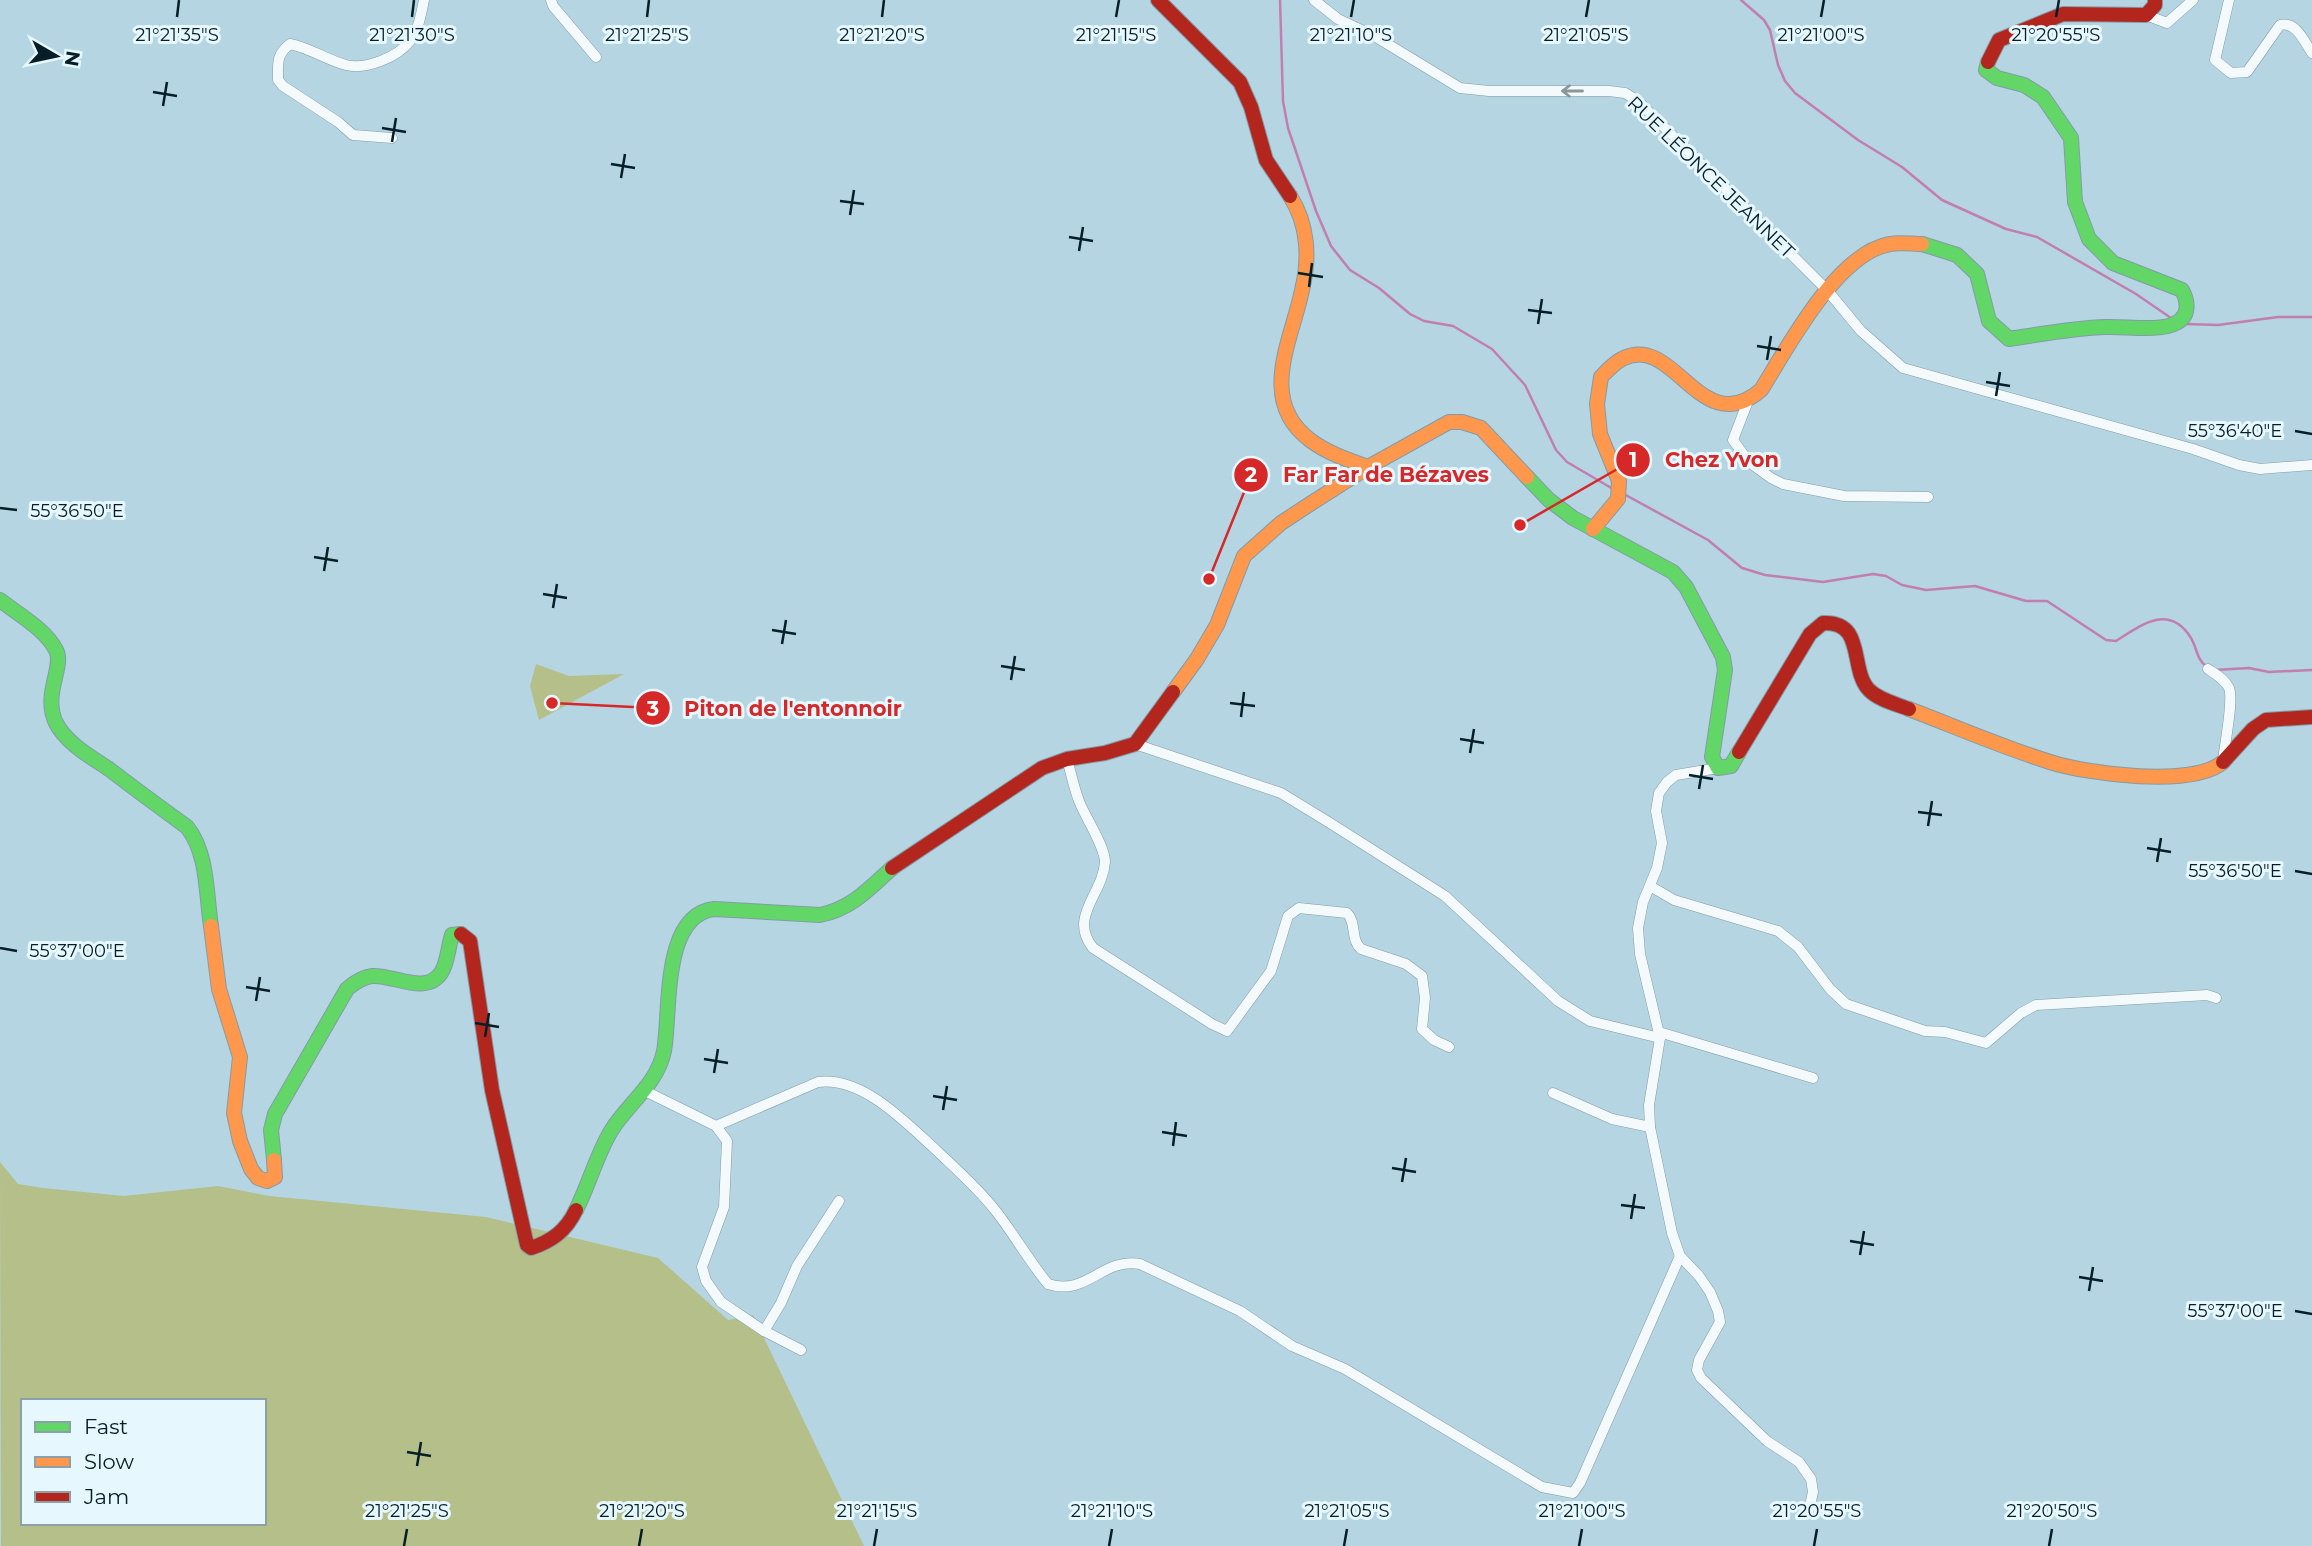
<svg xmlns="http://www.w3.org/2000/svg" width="2312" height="1546" viewBox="0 0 2312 1546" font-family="Montserrat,sans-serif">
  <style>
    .green { fill: #b4bf89; fill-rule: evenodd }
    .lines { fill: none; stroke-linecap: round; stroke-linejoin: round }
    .stream { stroke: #c37eb1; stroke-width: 2.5 }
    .street-casing { stroke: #839ca7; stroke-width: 11 }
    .fast-casing { stroke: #839ca7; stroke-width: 16 }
    .slow-casing { stroke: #839ca7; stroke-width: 16 }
    .jam-casing { stroke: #839ca7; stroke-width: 16 }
    .street { stroke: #f4f9fb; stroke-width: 10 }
    .fast { stroke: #63d668; stroke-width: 14 }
    .slow { stroke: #ff974d; stroke-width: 14 }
    .jam { stroke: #b3261e; stroke-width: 14 }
    .oneway { stroke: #89969c }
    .ticks { fill: none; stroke: #061e27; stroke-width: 2.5 }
    .labels { text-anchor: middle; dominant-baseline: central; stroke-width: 6; stroke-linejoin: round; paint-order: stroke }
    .street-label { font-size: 19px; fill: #061e27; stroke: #e6f7fe }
    .ticks-label { font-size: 18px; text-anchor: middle; fill: #061e27; stroke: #e6f7fe; stroke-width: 6; stroke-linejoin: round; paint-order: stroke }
    .leader { fill: none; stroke: #d62828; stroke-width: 2.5 }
    .callout-dot { fill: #d62828; stroke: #e6f7fe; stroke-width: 2.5 }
    .mark-label { font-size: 21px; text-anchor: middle; font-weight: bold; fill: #fff }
    .callout-label { font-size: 21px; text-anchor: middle; font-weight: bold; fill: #d62828; stroke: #e6f7fe; stroke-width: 6; stroke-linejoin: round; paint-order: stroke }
  </style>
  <rect width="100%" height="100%" fill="#b5d5e2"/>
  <g class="green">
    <path d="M536,664L569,676L624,674L539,720L530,686Z"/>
    <path d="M0,1162L18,1184L43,1188L124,1196L218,1186L269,1196L486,1217L658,1258L728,1320L753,1315L864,1546H1ZM23,1401H264V1523H23Z"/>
  </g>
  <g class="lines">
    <g class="stream">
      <path d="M1280,0L1283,101L1288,128L1316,211L1331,246L1350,270L1379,288L1410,314L1424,321L1453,326L1492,349L1525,385L1556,450L1567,462L1613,489"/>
      <path d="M1741,0L1764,20L1770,30L1778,65L1785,81L1795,93L1858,140L1902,167L1942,200L2006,229L2037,237L2136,294L2171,318"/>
      <path d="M2186,324L2218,325L2278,317H2312"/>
      <path d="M1622,493L1708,540L1742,568L1765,575L1823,582L1873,574L1886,576L1902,585L1926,590L1975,586L2026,601H2047L2106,640L2116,641C2141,625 2169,603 2191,638C2197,648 2197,660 2206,666"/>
      <path d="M2215,670L2249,668L2269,672L2312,670"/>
    </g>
    <g class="street-casing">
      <g id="street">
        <path d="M551,0L553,6L596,57"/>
        <path d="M1314,0L1338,19L1376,37L1460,88L1489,91H1609L1625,93L1638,101L1827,290L1861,331L1903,368L2193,449L2239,465L2260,469L2312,465"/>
        <path d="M2229,0L2215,60L2231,73L2247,72L2280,25C2296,21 2304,41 2312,53"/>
        <path d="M2146,15L2167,23L2193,0"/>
        <path d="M392,138L353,135L338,122L283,86L278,80C278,63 276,55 290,44C310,48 327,60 346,65C366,70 398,57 410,41C419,29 421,14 424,0"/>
        <path d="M1748,401L1733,440L1749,462L1771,478L1783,484L1844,496L1928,497"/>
        <path d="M2208,669C2215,674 2225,679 2229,688C2234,701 2224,746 2223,762"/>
        <path d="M1135,744L1281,793L1330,823L1445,896L1558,1001L1590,1021L1660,1038"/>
        <path d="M1067,759C1071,773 1074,788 1079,801C1085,817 1105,846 1105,862C1103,894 1068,917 1093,948L1212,1024L1227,1031L1271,971L1288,916L1299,908L1347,913C1357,923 1350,939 1361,949L1406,964L1422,976L1425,998L1422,1029L1434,1040L1449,1047"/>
        <path d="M1718,768L1676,775L1667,782L1659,793L1656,811L1662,843L1657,868L1643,902L1638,928L1640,954L1660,1038L1649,1105L1650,1127L1672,1233L1680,1256L1699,1276L1710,1292L1718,1311L1720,1322L1699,1360L1697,1370L1701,1378L1767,1441L1799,1462L1811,1479L1813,1492L1809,1510"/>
        <path d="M1650,886L1674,900L1778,931L1798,947L1830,989L1846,1004L1925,1031L1945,1032L1986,1043L2021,1013L2036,1005L2207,995L2216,998"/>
        <path d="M1659,1032L1813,1078"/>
        <path d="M643,1090L716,1126L727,1141L724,1207L702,1267L706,1281L721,1302L764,1331L801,1350"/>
        <path d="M1553,1093L1612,1119L1650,1127"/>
        <path d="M716,1126L818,1082C862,1076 905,1122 935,1149C956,1169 977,1187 995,1210C1014,1234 1029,1261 1048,1284C1086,1297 1103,1257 1140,1264L1240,1311L1292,1346L1345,1369L1542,1487L1573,1493L1580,1483L1680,1256"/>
        <path d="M764,1331L781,1303L797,1266L839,1201"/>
      </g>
    </g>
    <g class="fast-casing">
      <g id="fast">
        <path d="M1922,244L1957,255L1977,274L1989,321L2009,339C2041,334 2074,328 2106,327C2125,326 2161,332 2176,323C2190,316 2188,301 2182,290L2113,263L2089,239L2075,202L2071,138L2043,97L2024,85L1997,78L1986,70L1988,62"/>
        <path d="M1527,477L1549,500L1573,518L1673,572L1686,587L1723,657L1725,670L1712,757L1718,768L1731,766L1739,752"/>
        <path d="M0,600C18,614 45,629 56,650C65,666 42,694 56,723C66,743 91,757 109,769C135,789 161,808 187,827C208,853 206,894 211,926"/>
        <path d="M274,1160L271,1130L275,1114L347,989C354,983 362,977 372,976C393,974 425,996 441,973C448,962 448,947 452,935L461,934"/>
        <path d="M576,1210C589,1185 596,1156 611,1131C628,1103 657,1085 664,1051C671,1014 661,915 714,909L820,915C851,909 869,889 892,868"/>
      </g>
    </g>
    <g class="slow-casing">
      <g id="slow">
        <path d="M1290,196C1308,224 1310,258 1302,290C1292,340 1257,400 1310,440C1327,453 1348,460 1368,467"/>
        <path d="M1593,529L1618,499L1619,481L1600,434L1597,404L1601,377C1607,371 1614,363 1622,359C1674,331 1700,442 1761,390C1788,347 1837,253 1890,244C1900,242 1912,244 1922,244"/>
        <path d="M1173,692L1197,659L1217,625L1244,556L1281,523L1310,504L1368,467L1449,422H1462L1481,428L1527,477"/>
        <path d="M1909,709C1956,727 2002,747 2050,762C2087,774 2193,788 2223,762"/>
        <path d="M211,926L219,989L240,1057L234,1113L240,1141L251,1169L258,1178L267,1181L275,1177L274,1160"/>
      </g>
    </g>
    <g class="jam-casing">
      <g id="jam">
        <path d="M1158,0L1240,82L1251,107L1266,160L1290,196"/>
        <path d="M1988,62L1999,40L2063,14L2146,15L2155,5V0"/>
        <path d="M1739,752L1810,634L1823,623C1866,621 1849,669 1869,690C1879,700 1896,704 1909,709"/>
        <path d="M2223,762L2253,729L2266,720L2312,717"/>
        <path d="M892,868L1042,768L1067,759L1105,753L1135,744L1173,692"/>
        <path d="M461,934L470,941L492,1090L527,1245L531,1248C552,1241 566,1231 576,1210"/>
      </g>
    </g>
    <use href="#street" class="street"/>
    <use href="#fast" class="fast"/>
    <use href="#slow" class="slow"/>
    <use href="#jam" class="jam"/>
  </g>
  <defs><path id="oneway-shaft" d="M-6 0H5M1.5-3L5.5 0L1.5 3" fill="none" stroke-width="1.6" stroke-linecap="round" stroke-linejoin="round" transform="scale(1.75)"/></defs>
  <use class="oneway" href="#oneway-shaft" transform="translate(1572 91) rotate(-180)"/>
  <path class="ticks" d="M177,17L179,0M412,17L414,0M647,17L649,0M882,17L884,0M1116,17L1119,0M1351,17L1354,0M1586,17L1589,0M1821,17L1824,0M2056,17L2059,0M153,92L177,96M163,106L167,82M382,128L406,132M392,142L396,118M611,164L635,168M621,178L625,154M840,201L864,204M850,215L854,190M1069,237L1093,241M1079,251L1083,227M1298,273L1323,277M1309,287L1312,263M1528,310L1552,313M1538,324L1542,299M1757,346L1781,350M1767,360L1771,336M1986,382L2010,386M1996,396L2000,372M2295,431L2312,434M0,508L17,510M314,557L338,561M324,571L328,547M543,594L567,598M553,608L557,584M772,630L796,634M782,644L786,620M1001,666L1025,670M1011,680L1015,656M1230,703L1255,706M1241,717L1244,692M1460,739L1484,743M1470,753L1474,729M1689,775L1713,779M1699,789L1703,765M1918,812L1942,815M1928,826L1932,801M2147,848L2171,852M2157,862L2161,838M2295,871L2312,874M0,948L17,951M246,987L270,991M256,1001L260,977M475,1023L499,1027M485,1037L489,1013M704,1059L728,1063M714,1073L718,1049M933,1096L957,1100M943,1110L947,1086M1162,1132L1187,1136M1173,1146L1176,1122M1392,1168L1416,1172M1402,1182L1406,1158M1621,1205L1645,1208M1631,1219L1635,1194M1850,1241L1874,1245M1860,1255L1864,1231M2079,1277L2103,1281M2089,1291L2093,1267M2295,1311L2312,1314M407,1452L431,1456M417,1466L421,1442M404,1546L407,1529M639,1546L642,1529M874,1546L877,1529M1109,1546L1112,1529M1344,1546L1347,1529M1579,1546L1582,1529M1814,1546L1817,1529M2049,1546L2052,1529"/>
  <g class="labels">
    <g class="street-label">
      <text transform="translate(1711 177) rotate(44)">RUE LÉONCE JEANNET</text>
    </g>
  </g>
  <g class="ticks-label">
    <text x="177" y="41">21°21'35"S</text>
    <text x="412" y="41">21°21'30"S</text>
    <text x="647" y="41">21°21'25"S</text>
    <text x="882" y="41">21°21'20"S</text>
    <text x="1116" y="41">21°21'15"S</text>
    <text x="1351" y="41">21°21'10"S</text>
    <text x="1586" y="41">21°21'05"S</text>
    <text x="1821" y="41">21°21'00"S</text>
    <text x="2056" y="41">21°20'55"S</text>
    <text x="2235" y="437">55°36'40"E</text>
    <text x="77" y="517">55°36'50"E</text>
    <text x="2235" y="877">55°36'50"E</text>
    <text x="77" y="957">55°37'00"E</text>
    <text x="2235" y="1317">55°37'00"E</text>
    <text x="407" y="1517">21°21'25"S</text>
    <text x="642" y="1517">21°21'20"S</text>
    <text x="877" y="1517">21°21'15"S</text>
    <text x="1112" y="1517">21°21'10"S</text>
    <text x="1347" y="1517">21°21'05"S</text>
    <text x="1582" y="1517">21°21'00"S</text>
    <text x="1817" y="1517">21°20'55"S</text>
    <text x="2052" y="1517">21°20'50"S</text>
  </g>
  <path class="leader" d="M1520 525L1633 460M1209 579L1251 475M552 703L653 708"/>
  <g class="callout-dot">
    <circle cx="1520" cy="525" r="7"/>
    <circle cx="1209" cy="579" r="7"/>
    <circle cx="552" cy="703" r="7"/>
    <circle cx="1633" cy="460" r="18"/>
    <circle cx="1251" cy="475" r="18"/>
    <circle cx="653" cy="708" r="18"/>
  </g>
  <g class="mark-label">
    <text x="1633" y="467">1</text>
    <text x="1251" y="482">2</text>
    <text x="653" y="716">3</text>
  </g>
  <g class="callout-label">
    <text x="1722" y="467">Chez Yvon</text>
    <text x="1386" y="482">Far Far de Bézaves</text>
    <text x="793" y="716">Piton de l'entonnoir</text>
  </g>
  <rect x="21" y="1399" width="245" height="126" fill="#e6f7fe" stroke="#8ca0a8" stroke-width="2"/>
  <rect x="35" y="1422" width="35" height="10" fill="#63d668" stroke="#8ca0a8" stroke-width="2"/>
  <text x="84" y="1434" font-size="21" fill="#061e27">Fast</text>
  <rect x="35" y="1457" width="35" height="10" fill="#ff974d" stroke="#8ca0a8" stroke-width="2"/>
  <text x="84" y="1469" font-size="21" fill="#061e27">Slow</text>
  <rect x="35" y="1492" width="35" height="10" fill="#b3261e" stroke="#8ca0a8" stroke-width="2"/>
  <text x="84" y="1504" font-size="21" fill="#061e27">Jam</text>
  <g transform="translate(56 56) rotate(99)" stroke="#e6f7fe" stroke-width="5" paint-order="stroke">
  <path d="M0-5L12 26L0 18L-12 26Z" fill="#061e27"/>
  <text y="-10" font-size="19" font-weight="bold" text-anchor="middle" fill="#061e27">N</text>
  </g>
</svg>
